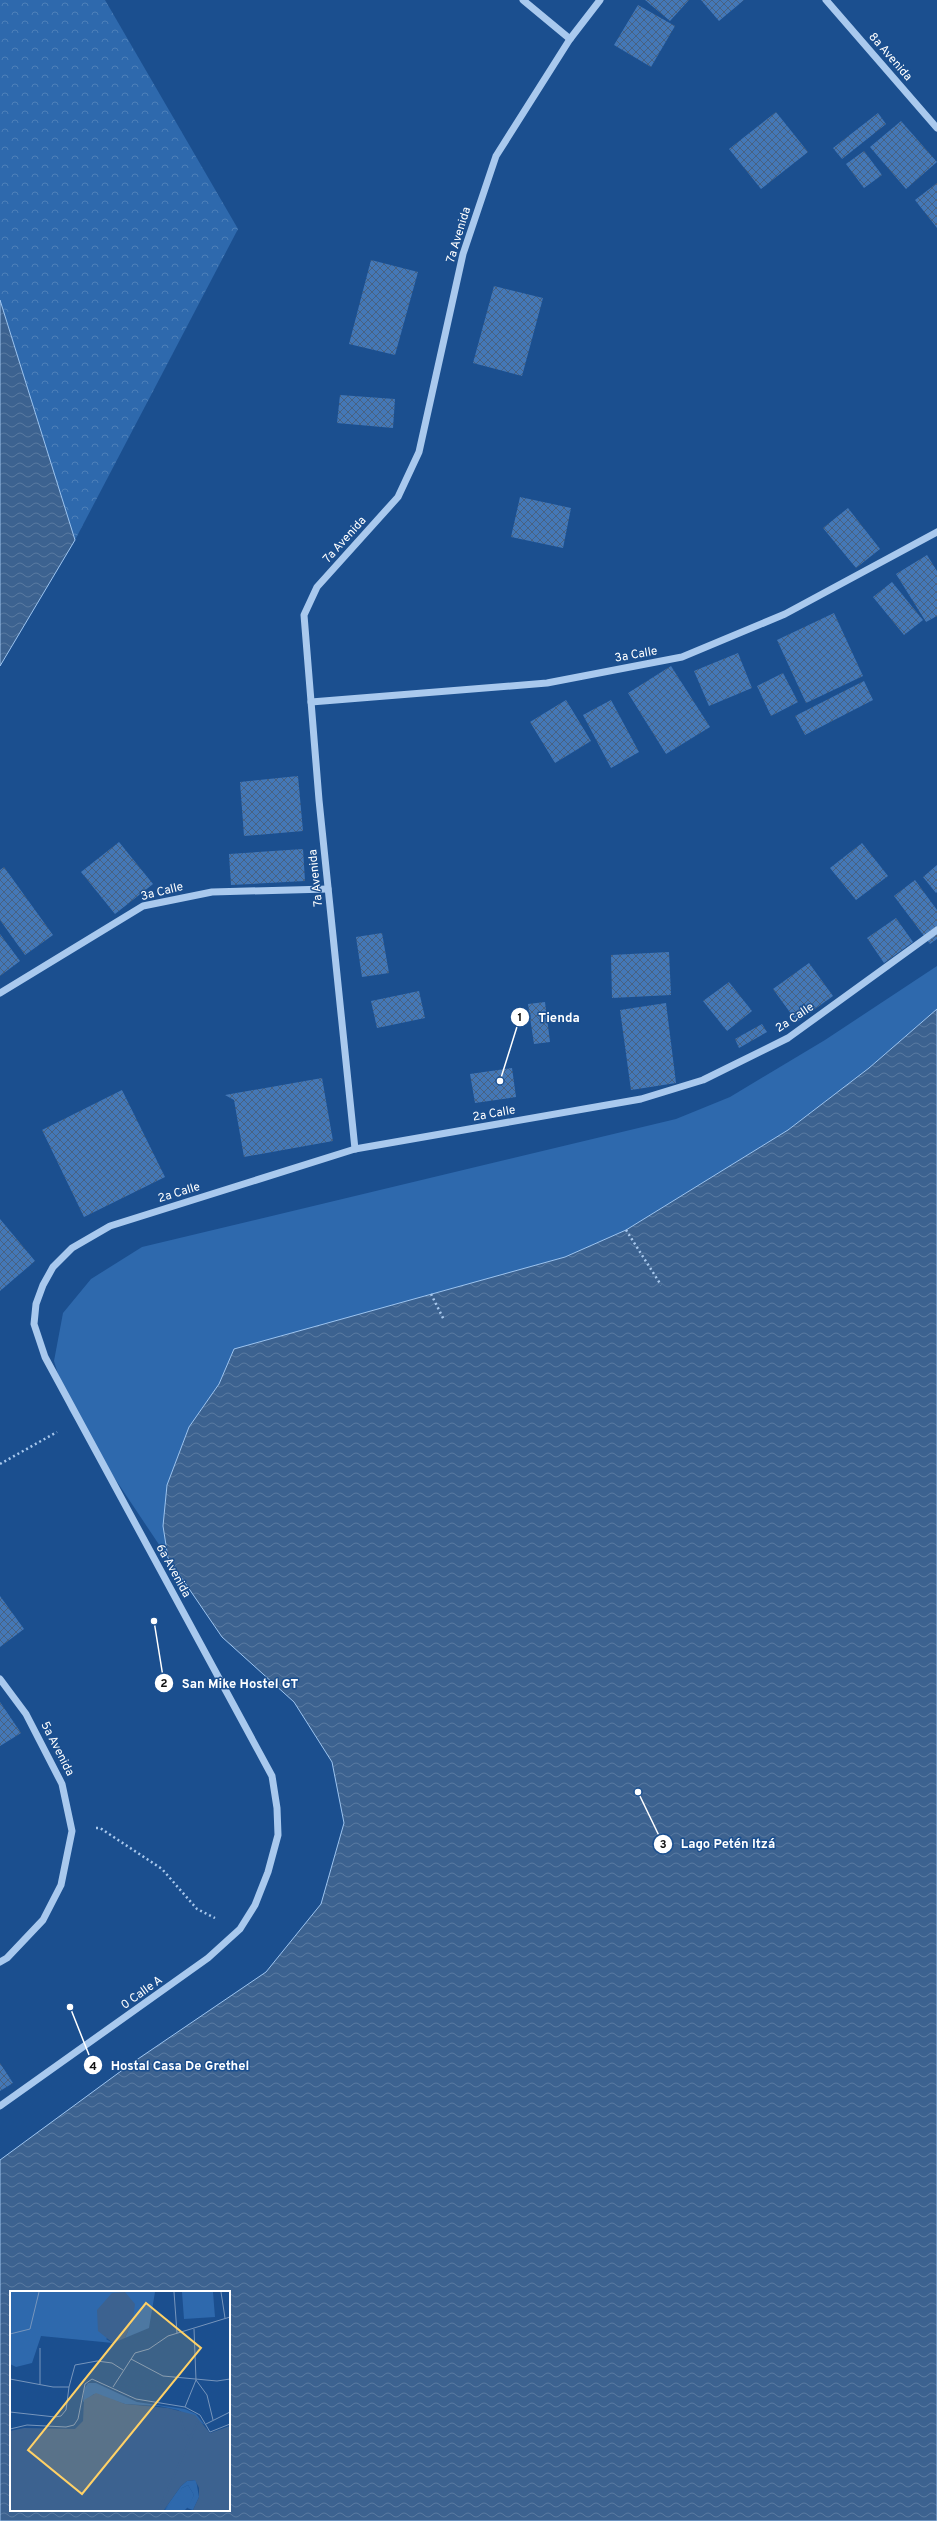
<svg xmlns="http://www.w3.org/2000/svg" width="937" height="2521" viewBox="0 0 937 2521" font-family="Overpass,sans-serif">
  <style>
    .green { fill: #2e69ad }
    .forest { fill: url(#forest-crowns) }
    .water { fill: url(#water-waves); stroke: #9cc4f0; fill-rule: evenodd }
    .building { fill: url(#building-cross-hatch) }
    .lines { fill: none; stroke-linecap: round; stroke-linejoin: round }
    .path { stroke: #a9c9ee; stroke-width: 2.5; stroke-dasharray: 2 3; stroke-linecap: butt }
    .minor { stroke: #a9c9ee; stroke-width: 7 }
    .labels { text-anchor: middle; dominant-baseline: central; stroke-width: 3; stroke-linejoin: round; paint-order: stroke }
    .street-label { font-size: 12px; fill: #fff; stroke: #1b4f8f }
    .inset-river { fill: none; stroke: #3c6290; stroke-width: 2 }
    .inset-road { fill: none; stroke: #7695bc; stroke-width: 1 }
    .view { fill: #ffd166; fill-opacity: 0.15; stroke: #ffd166; stroke-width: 2 }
    .inset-edge { fill: none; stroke: #fff; stroke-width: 2 }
    .leader { fill: none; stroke: #fff; stroke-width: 1.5 }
    .callout-dot { fill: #fff; stroke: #1b4f8f; stroke-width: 1.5 }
    .mark-label { font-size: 12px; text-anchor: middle; font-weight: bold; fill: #111 }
    .callout-label { font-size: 13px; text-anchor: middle; font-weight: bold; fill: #fff; stroke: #1b4f8f; stroke-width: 3; stroke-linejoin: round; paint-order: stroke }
  </style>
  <defs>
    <pattern id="forest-crowns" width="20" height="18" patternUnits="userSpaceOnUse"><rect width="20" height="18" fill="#2e69ad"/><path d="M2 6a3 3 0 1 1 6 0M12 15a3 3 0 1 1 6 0" fill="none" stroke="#4d80b9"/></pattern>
    <pattern id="water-waves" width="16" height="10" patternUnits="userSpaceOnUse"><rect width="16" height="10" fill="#3c6290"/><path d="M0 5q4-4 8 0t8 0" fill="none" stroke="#597aa1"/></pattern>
    <pattern id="building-cross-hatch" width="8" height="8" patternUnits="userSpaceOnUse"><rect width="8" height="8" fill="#4478b7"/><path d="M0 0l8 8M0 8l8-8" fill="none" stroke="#486282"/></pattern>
  </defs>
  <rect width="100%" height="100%" fill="#1b4f8f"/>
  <path class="green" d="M937,966V1009L869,1068L788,1130L626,1230L565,1257L235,1349L219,1384L189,1427L167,1485L163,1526L168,1558L69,1410L54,1361L63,1313L91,1279L142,1247L676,1119L730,1097L825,1040Z"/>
  <path class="forest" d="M0,0H105L238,229L75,540L0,300Z"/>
  <g class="water">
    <path d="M0,300L75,540L0,666Z"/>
    <path d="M937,1009V2521H0V2160L132,2063L266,1972L321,1904L344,1823L332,1762L294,1702L222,1637L168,1558L163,1526L167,1485L189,1427L219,1384L234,1349L565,1257L626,1230L788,1130L869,1068ZM11,2292H229V2510H11Z"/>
  </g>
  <g class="building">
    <path d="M645,0H689L670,21Z"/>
    <path d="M701,0H744L719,21Z"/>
    <path d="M638,5L675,26L651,67L614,45Z"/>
    <path d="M776,112L808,152L761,189L729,149Z"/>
    <path d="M878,113L886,124L842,159L833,148Z"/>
    <path d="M901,121L937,162L906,189L870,147Z"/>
    <path d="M864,151L882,175L864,188L846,164Z"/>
    <path d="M937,183V228L915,200Z"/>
    <path d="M371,260L418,272L395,355L349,344Z"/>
    <path d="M494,286L543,298L522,376L473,363Z"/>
    <path d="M340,395L395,399L393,428L337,423Z"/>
    <path d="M520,497L571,508L563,548L511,537Z"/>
    <path d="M848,508L880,549L856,568L823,528Z"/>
    <path d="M927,555L937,571V616L926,622L896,574Z"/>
    <path d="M892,582L923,620L904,635L873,597Z"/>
    <path d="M834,613L863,676L806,703L777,640Z"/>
    <path d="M738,653L752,688L709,706L694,671Z"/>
    <path d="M671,666L710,727L666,754L628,693Z"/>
    <path d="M783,673L798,702L771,716L757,686Z"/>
    <path d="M864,681L873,700L805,735L795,716Z"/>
    <path d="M566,700L591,741L555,763L530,722Z"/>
    <path d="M611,700L639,752L611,768L583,715Z"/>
    <path d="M298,776L303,831L244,836L240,782Z"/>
    <path d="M119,842L153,884L115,914L81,872Z"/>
    <path d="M862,843L888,876L856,900L830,868Z"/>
    <path d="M303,849L305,881L231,885L229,854Z"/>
    <path d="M937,865V892L936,893L923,877Z"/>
    <path d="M4,867L53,935L25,955L0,920V870Z"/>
    <path d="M915,880L937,910V939L930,944L894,896Z"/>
    <path d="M896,918L913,942L884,963L867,938Z"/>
    <path d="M382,933L389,973L362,977L356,937Z"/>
    <path d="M0,934L20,961L0,976Z"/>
    <path d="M669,952L671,995L612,998L611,955Z"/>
    <path d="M809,963L833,996L797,1022L773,989Z"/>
    <path d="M729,982L752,1011L727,1031L703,1001Z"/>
    <path d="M419,991L425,1018L377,1028L371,1001Z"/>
    <path d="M545,1002L550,1042L534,1044L528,1004Z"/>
    <path d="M666,1003L676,1083L631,1090L620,1010Z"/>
    <path d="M762,1024L767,1032L739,1048L735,1039Z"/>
    <path d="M512,1068L516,1097L475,1103L470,1074Z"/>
    <path d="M322,1078L333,1141L244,1157L234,1100L225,1095Z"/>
    <path d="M122,1090L165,1177L84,1217L42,1130Z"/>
    <path d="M0,1219L35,1261L0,1291Z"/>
    <path d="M0,1596L24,1629L0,1647Z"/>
    <path d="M0,1702L21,1733L0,1746Z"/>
    <path d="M0,2063L13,2083L0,2091Z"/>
  </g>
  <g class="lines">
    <g class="path">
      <path d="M626,1230L661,1285"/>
      <path d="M431,1294L444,1320"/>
      <path d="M0,1464L57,1432"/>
      <path d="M96,1828H100L162,1869L197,1909L215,1918"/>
    </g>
    <g class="minor">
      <path d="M523,0L570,39"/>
      <path d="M826,0L937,128"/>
      <path d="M311,702L547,683L682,657L785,614L937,532"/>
      <path d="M0,993L143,906L212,892L328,889"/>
      <path d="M355,1149L319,800L304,615L317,587L398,497L419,452L463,254L496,156L570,39L600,0"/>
      <path d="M0,1679L26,1714L62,1784L72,1831L61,1885L43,1920L7,1958L0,1962"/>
      <path d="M0,2106L208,1958L240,1929L255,1905L268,1872L278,1835L277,1808L272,1776L45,1357L34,1324L36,1304L43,1285L53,1267L72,1248L110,1226L355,1149L641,1099L703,1080L788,1038L937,930"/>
    </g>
  </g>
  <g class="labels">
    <g class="street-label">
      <text transform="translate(890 57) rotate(49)">8a Avenida</text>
      <text transform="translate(459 235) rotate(-73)">7a Avenida</text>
      <text transform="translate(345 540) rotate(-48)">7a Avenida</text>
      <text transform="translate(636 655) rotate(-10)">3a Calle</text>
      <text transform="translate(316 878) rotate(-96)">7a Avenida</text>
      <text transform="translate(162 892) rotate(-14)">3a Calle</text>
      <text transform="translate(795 1018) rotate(-34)">2a Calle</text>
      <text transform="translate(494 1114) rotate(-10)">2a Calle</text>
      <text transform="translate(179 1193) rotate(-17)">2a Calle</text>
      <text transform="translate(173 1571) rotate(61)">6a Avenida</text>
      <text transform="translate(57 1749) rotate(63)">5a Avenida</text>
      <text transform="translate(142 1993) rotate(-36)">0 Calle A</text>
    </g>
  </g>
  <g transform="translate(10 2291)">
    <rect width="220" height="220" fill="#1b4f8f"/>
    <path d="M172,1H203L205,26L174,28ZM78,92H86L127,111L175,118L186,123L195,134L168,119L149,115L115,113L84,103L73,111L74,98ZM178,194L184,204L179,215L175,219H155L172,197Z" fill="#2e69ad"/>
    <path d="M0,1H145L139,37L115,47L123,28L96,48L103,52L31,45L22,72L6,76L0,73Z" fill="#2e69ad"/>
    <path d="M186,189L189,206L183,219L177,217L184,204L178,194L172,197L167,207L154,219L171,195L177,190Z" fill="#2e69ad"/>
    <path d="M115,1L125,13L123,28L115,47L103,52L88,40L87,19L102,2ZM86,102L115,113L158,117L185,124L200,142L220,135V219H183L189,206V197L185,189L177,190L171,195L154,219H0V140L14,137L65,138L73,130L74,109Z" fill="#3c6290"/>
    <path class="inset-river" d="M170,126L174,139L182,147M149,219L188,130"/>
    <path class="inset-road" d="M164,1L167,42M211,1L215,27M0,43L20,38L29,1M30,57V93M121,68L153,85L207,90L220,88M0,88L43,96H59M186,89L197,104L203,129M103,96L125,62L139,58L158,45L220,26M175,116L186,89L184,38M0,121L45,126L51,125L56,119L59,96L65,74L87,70L102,72L113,79M196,133L220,121M0,138L17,134L56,136L64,134L68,128L75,93L82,88L126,108L175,116L190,124L200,141L220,133"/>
    <path class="view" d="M136,12L191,57L72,203L18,159Z"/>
    <rect width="220" height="220" class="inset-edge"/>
  </g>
  <path class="leader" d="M500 1081L520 1017M154 1621L164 1683M638 1792L663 1844M70 2007L93 2065"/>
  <g class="callout-dot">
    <circle cx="500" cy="1081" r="4"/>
    <circle cx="154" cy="1621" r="4"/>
    <circle cx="638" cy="1792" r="4"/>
    <circle cx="70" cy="2007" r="4"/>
    <circle cx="520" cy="1017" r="10"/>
    <circle cx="164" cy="1683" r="10"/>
    <circle cx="663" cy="1844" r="10"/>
    <circle cx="93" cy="2065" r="10"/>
  </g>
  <g class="mark-label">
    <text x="520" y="1021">1</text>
    <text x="164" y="1687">2</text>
    <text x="663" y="1848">3</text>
    <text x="93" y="2070">4</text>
  </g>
  <g class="callout-label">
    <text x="559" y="1022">Tienda</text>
    <text x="240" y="1688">San Mike Hostel GT</text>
    <text x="728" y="1848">Lago Petén Itzá</text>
    <text x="180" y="2070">Hostal Casa De Grethel</text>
  </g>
</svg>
